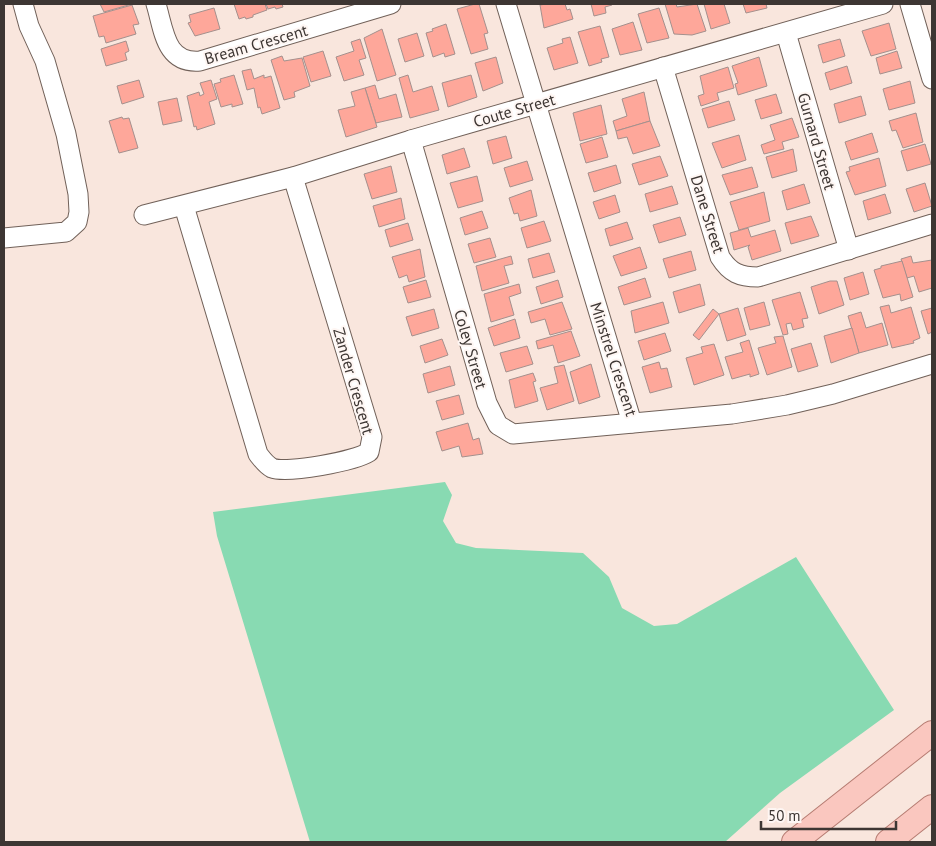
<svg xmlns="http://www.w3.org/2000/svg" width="936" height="846" viewBox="0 0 936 846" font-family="'PT Sans',sans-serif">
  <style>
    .green { fill: #88dab2 }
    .building { fill: #fea79a; stroke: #a4908d }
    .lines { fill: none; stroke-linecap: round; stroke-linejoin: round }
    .minor-casing { stroke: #716159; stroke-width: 21 }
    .major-casing { stroke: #b67c72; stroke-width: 26 }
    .minor { stroke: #fff; stroke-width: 19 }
    .major { stroke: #fac7bf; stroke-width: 24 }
    .labels { text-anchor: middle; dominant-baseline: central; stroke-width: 4; stroke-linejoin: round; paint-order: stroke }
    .street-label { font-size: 16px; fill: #3d3633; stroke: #fef6f3 }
  </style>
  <rect width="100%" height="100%" fill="#f9e6dd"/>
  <path class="green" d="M445,482L452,495L443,521L456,543L476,548L583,553L609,577L622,608L654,626L677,624L796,557L894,710L780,793L725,842H310L217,536L213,512Z"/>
  <g class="building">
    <path d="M100,4H132L104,12Z"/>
    <path d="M234,4H265L267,10L253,15V17L246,19L245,17L239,19Z"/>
    <path d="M266,4H284H282L283,7L276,9L275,7L268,9Z"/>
    <path d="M475,4H479L488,33L484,34L488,49L471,54L457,9Z"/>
    <path d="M546,4H565L567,10L570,9L573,19L544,28L540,5Z"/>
    <path d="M591,4H612V5L605,7L606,13L594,16Z"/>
    <path d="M665,4H676L677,7L697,4L706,31L692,35L674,34Z"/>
    <path d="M704,4H724L730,23L711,29Z"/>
    <path d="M743,4H766L767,8L746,13Z"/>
    <path d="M132,5L139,24L133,25L136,34L106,43L104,36L99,37L93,16Z"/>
    <path d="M214,8L220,29L195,36L188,23L191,22L189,15Z"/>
    <path d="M659,8L669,38L647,43L638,14Z"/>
    <path d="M633,22L642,50L620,55L612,29Z"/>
    <path d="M889,23L896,49L871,56L862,31Z"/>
    <path d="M446,24L455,54L445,57L444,53L433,57L426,33L433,31L432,29Z"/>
    <path d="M600,26L609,57L601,59L602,62L589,66L578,32Z"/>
    <path d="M382,29L396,75L377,81L364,38Z"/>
    <path d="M417,33L424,56L405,62L398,39Z"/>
    <path d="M570,37L578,63L554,70L547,48L563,43L562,39Z"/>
    <path d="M360,39L366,58L359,60L364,75L344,81L336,57L354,51L351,42Z"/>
    <path d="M840,39L845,56L823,63L818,45Z"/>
    <path d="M126,41L129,51L125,53L127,60L106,66L101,49Z"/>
    <path d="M323,51L331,76L311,82L303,57Z"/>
    <path d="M897,51L902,68L880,74L876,58Z"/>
    <path d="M282,56L284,61L302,58L310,86L294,92L295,97L284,100L271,60Z"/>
    <path d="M496,57L503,83L483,91L475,63Z"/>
    <path d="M759,57L767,86L738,95L735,84L738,83L732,66Z"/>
    <path d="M847,66L852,83L830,90L825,73Z"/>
    <path d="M728,67L734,88L717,93L719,100L701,106L698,96L704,94L700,76Z"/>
    <path d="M251,69L254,79L264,75V78L271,76L280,108L262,114L260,107L258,108L254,88L247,90L242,71Z"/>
    <path d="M234,75L243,104L232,107V104L221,107L214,84L221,82L220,79Z"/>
    <path d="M408,75L413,92L432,86L439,110L410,118L399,78Z"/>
    <path d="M471,75L477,97L448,107L442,83Z"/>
    <path d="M139,80L144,97L122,104L117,86Z"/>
    <path d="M211,80L217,99L209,102L215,124L197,130L196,126L194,127L187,96L199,92L200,96L204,94L200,83Z"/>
    <path d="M910,81L915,103L889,110L883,89Z"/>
    <path d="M375,85L379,99L396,94L402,117L376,123L365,88Z"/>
    <path d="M365,88L377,127L346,137L338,110L355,106L351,92Z"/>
    <path d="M644,92L650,121L616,131L613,121L627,116L622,99Z"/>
    <path d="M776,94L782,113L761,119L755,100Z"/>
    <path d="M861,96L866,115L839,123L834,104Z"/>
    <path d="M177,98L182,121L163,125L158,102Z"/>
    <path d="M729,101L735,120L708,128L702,109Z"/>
    <path d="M601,105L607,134L580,141L573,113Z"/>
    <path d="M916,113L923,142L903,148L896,130L892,131L889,121Z"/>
    <path d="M122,117L123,119L129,118L138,148L119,153L109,121Z"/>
    <path d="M792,118L799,137L782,142L784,149L764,154L761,145L775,140L770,125Z"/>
    <path d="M650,121L660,146L633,154L627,137L618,139L616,131Z"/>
    <path d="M872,133L878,152L851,160L845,142Z"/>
    <path d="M739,135L746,160L722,168L712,143Z"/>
    <path d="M506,136L512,158L493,164L487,141Z"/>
    <path d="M602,137L608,157L586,163L580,144Z"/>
    <path d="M925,144L931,164L907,171L901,151Z"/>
    <path d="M464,148L470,167L447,174L442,155Z"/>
    <path d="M793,149L797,171L772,178L766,157Z"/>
    <path d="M660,156L668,176L639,185L632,164Z"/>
    <path d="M879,158L886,186L855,195L846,172L850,171L849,167Z"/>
    <path d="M527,161L533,180L510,187L504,168Z"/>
    <path d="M616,165L621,183L594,192L588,173Z"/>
    <path d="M391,166L397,192L372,199L364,174Z"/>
    <path d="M752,167L758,187L730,195L722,175Z"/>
    <path d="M477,176L483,201L458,208L450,183Z"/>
    <path d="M925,183L932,206L914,212L906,189Z"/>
    <path d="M804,184L810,203L787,210L782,191Z"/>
    <path d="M672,186L678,204L650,212L645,194Z"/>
    <path d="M531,190L537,216L520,221L518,213L514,214L509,198Z"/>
    <path d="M764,192L770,221L739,230L730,202Z"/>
    <path d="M885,194L891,213L868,220L863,201Z"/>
    <path d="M615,195L620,212L599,219L593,202Z"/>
    <path d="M401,198L405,219L379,227L373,206Z"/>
    <path d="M482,211L488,228L465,235L460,218Z"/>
    <path d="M811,216L819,236L791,244L785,223Z"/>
    <path d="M680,217L686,235L659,243L653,225Z"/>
    <path d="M544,221L551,241L527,248L521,228Z"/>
    <path d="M627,222L633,239L610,246L605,229Z"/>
    <path d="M408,223L413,240L390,247L385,230Z"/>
    <path d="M748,228L751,237L775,230L781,251L752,260L748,247L750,245L734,250L730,233Z"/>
    <path d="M490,238L496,257L474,263L468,244Z"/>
    <path d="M640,247L647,268L621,276L613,256Z"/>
    <path d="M420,249L425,277L409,282L407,275L399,278L392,257Z"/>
    <path d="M691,251L696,270L669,278L663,259Z"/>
    <path d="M549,253L555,272L533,278L528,259Z"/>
    <path d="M511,256L513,264L504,266L509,283L482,291L476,266Z"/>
    <path d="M911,256L913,263L932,260V288L919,292L914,276L907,278L901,259Z"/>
    <path d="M902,261L913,297L901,301L900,294L883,298L874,270L881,268V266Z"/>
    <path d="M863,272L869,294L850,300L844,278Z"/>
    <path d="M645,278L651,297L624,305L618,287Z"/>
    <path d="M426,280L431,297L408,303L403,287Z"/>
    <path d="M558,280L563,297L541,304L536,287Z"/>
    <path d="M830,281H837L844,305L819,314L811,287Z"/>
    <path d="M519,284L521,293L509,297L514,315L491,322L484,294Z"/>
    <path d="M700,284L705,305L679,313L673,292Z"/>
    <path d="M800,292L808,318L802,319L804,327L793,330L791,323L786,324L788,334L783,335L772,300Z"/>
    <path d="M562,302L572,329L550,335L545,319L531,323L528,312Z"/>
    <path d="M663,302L669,323L635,333L631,311Z"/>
    <path d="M764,302L770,325L750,330L744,308Z"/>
    <path d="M889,305L891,313L911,307L920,338L913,341L914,343L892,348L880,307Z"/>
    <path d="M738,308L746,335L727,341L719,314L699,340L693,335L713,309L719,314Z"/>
    <path d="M932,308V332L928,334L921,311Z"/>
    <path d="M434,309L439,328L412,336L406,317Z"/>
    <path d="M861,312L866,328L882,323L888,345L859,353L848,316Z"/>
    <path d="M515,319L520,338L494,346L488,328Z"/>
    <path d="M852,328L859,353L831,363L824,336Z"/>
    <path d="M571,331L580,356L558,363L553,345L538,349L536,341Z"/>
    <path d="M665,333L671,351L644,360L638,341Z"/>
    <path d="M783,336L792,367L767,375L758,348L776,343L774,337Z"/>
    <path d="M442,339L448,355L425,363L420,346Z"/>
    <path d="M749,340L759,374L750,377V374L732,379L725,357L743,352L740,343Z"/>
    <path d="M811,343L818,366L798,372L791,349Z"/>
    <path d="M714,344L724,375L694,385L686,358L703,353L701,347Z"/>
    <path d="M527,346L533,364L506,372L500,353Z"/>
    <path d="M659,362L661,369L667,368L672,387L650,393L642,367Z"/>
    <path d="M591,364L600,397L579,404L570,372Z"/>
    <path d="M564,365L574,401L547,410L540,388L558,383L554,367Z"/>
    <path d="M450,366L455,385L428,393L423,374Z"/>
    <path d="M533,373L536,381L533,382L538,401L515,408L509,380Z"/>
    <path d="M459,395L464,414L442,420L436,401Z"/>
    <path d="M468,423L473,440L479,438L483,454L462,457L459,446L442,451L436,432Z"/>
  </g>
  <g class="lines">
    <g class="minor-casing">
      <g id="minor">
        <path d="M156,4C164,30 165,64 200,61L391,4"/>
        <path d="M506,4L632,423"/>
        <path d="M910,4L932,79"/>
        <path d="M786,33L849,250"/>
        <path d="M663,67L720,257C730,273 740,277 758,277L932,224"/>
        <path d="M411,140L487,403L498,425L513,434L732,414L787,405L833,394L932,364"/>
        <path d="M184,206L258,454C262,459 266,465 272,468C287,474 355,461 369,452L372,437L293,177"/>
        <path d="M144,215L293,177L411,140L883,4"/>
        <path d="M4,238L66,232L77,222L79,212L78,194L66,134L45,61L29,26L23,4"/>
      </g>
    </g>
    <g class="major-casing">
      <g id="major">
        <path d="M794,842L932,733"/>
        <path d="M888,842L932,807"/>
      </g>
    </g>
    <use href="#minor" class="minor"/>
    <use href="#major" class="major"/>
  </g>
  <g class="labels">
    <g class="street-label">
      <text transform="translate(256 44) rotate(-16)">Bream Crescent</text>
      <text transform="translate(514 110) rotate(-16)">Coute Street</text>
      <text transform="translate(817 141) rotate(74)">Gurnard Street</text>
      <text transform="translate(708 214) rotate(73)">Dane Street</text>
      <text transform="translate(471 349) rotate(74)">Coley Street</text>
      <text transform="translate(614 359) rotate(72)">Minstrel Crescent</text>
      <text transform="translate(354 381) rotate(74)">Zander Crescent</text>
    </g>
  </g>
  <rect width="936" height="846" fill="none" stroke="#3d3633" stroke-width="10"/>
  <path d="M761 821v8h135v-8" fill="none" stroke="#3d3633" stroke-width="2.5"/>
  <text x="768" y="821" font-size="15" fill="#3d3633" stroke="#fef6f3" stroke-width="4" paint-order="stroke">50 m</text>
</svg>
